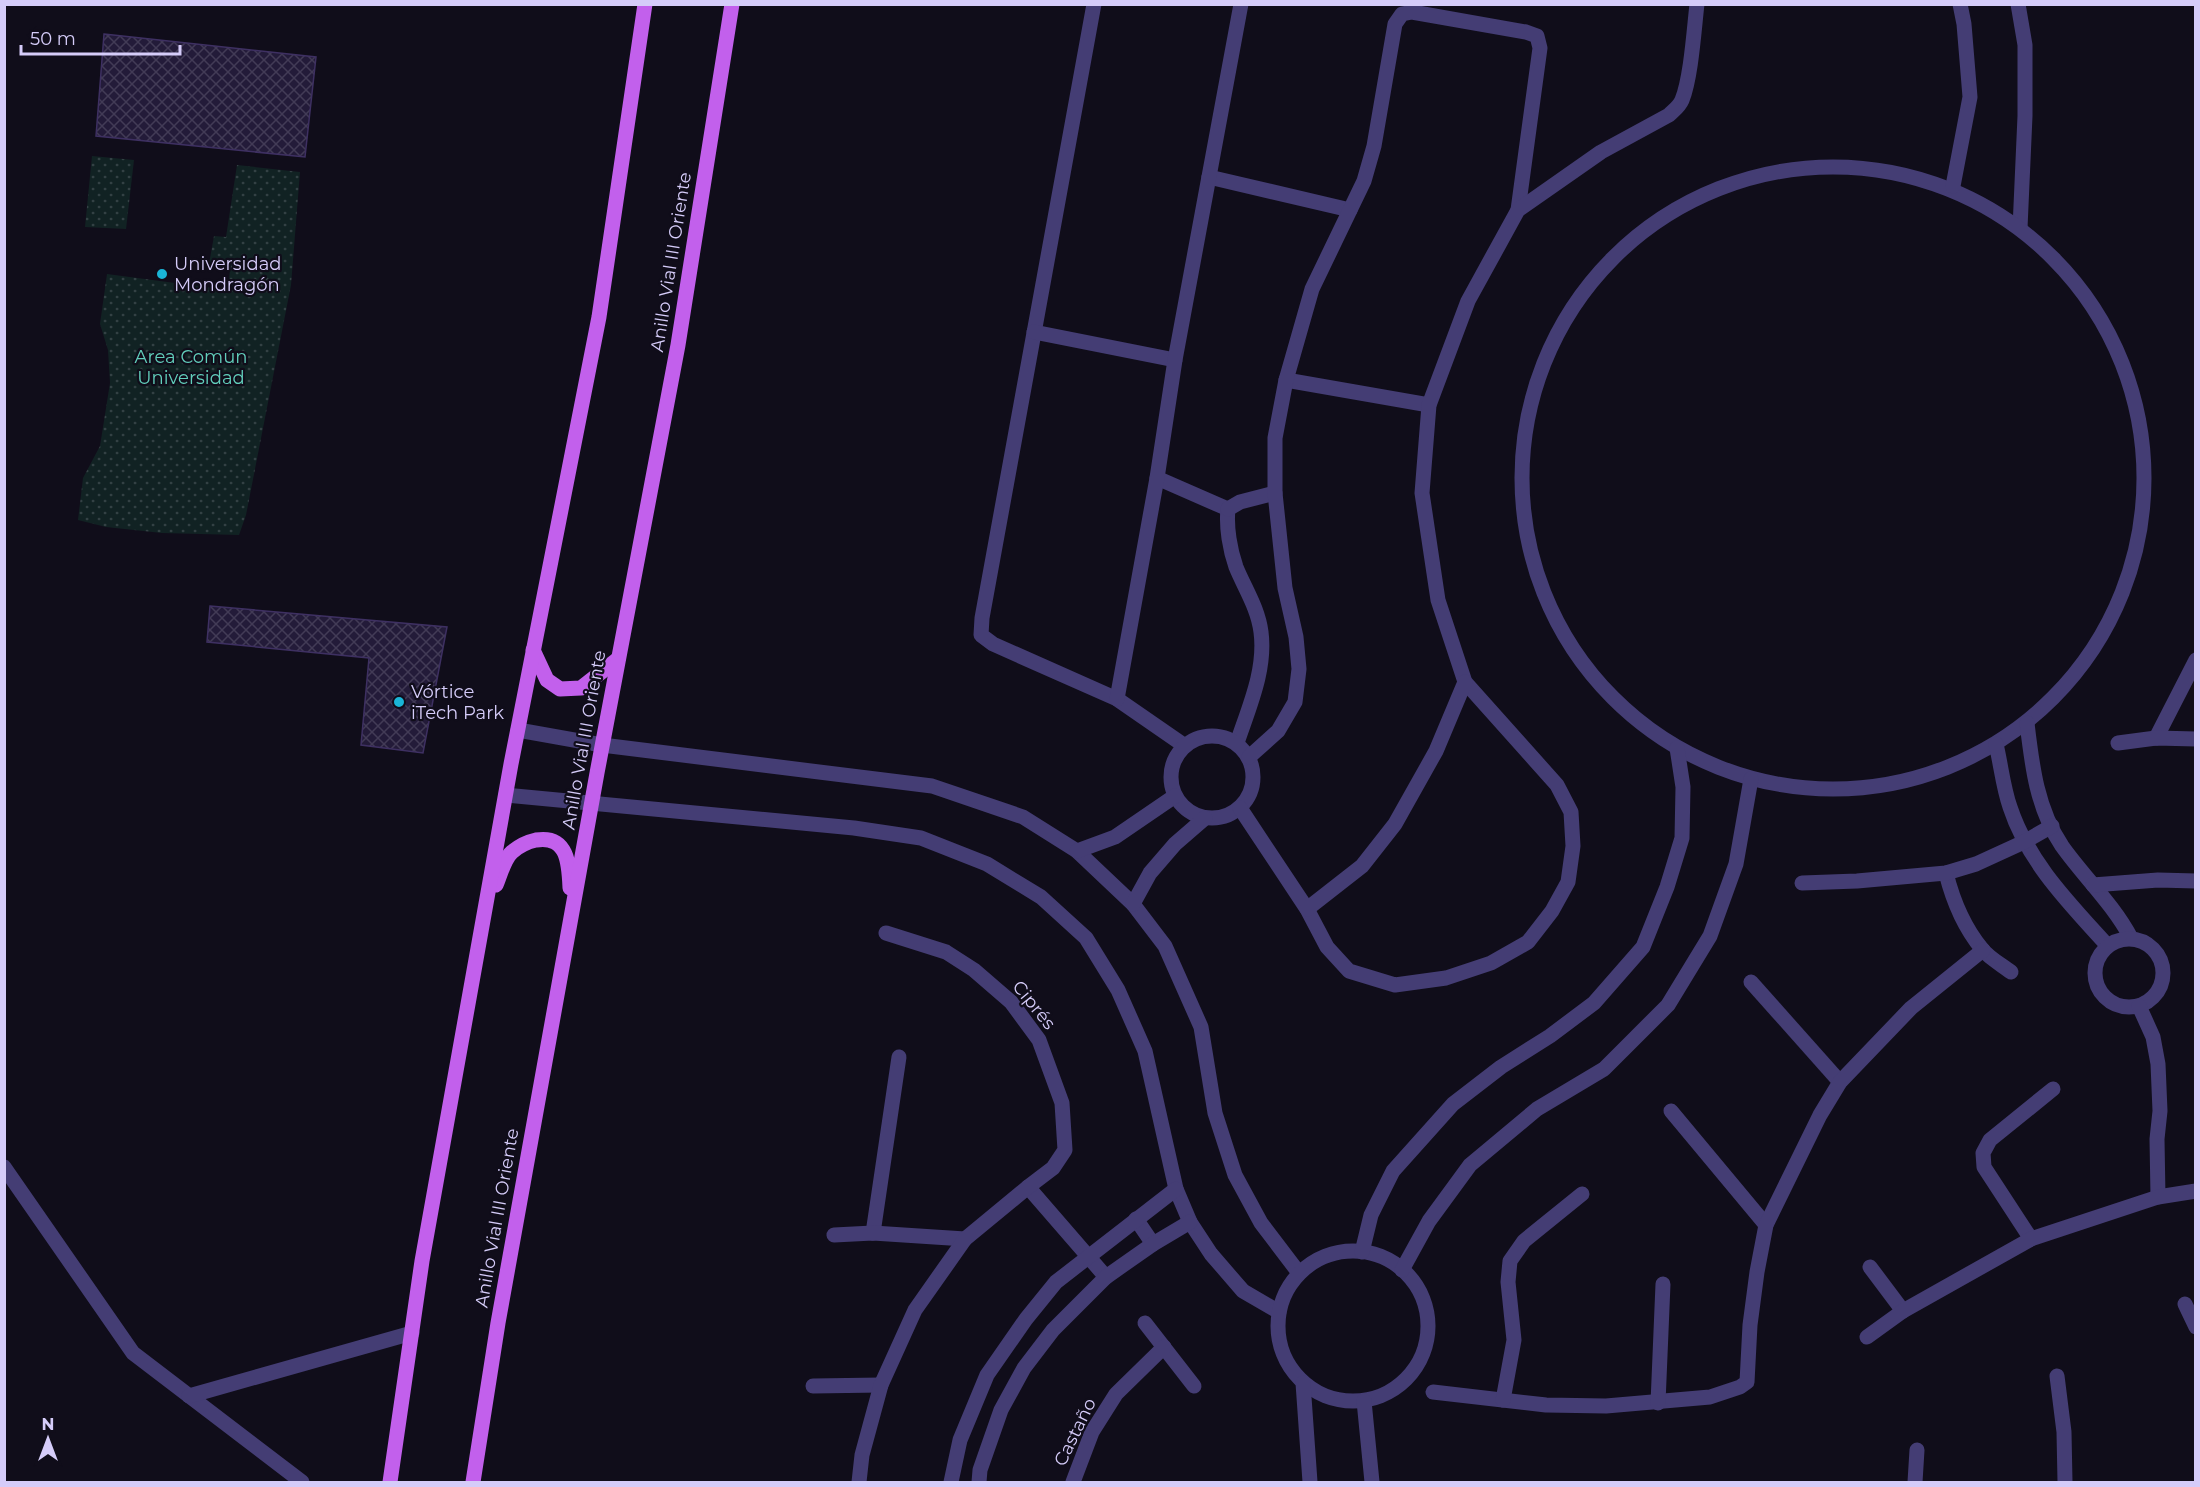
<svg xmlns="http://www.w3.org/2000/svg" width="2200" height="1487" viewBox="0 0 2200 1487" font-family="Montserrat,sans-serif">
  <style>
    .park { fill: url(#park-dots) }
    .building { fill: url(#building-cross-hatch); stroke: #3e3062; stroke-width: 1.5 }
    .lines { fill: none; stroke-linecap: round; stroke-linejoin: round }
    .minor { stroke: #443d74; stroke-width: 15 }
    .major { stroke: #c260ec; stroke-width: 15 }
    .poi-dot { fill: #1ab5d7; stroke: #100d1a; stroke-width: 2 }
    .labels { text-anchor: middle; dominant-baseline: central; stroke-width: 4.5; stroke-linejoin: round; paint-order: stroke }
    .street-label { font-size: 18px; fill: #d5ccf9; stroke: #100d1a }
    .poi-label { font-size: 18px; fill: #d5ccf9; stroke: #100d1a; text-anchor: start }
    .park-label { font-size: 18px; fill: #62cfbc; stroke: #100d1a }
  </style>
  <defs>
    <pattern id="park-dots" width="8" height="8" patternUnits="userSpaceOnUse" patternTransform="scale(1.5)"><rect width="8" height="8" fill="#112223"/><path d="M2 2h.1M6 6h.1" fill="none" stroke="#334144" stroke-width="1.8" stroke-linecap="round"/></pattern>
    <pattern id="building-cross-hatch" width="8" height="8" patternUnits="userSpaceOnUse" patternTransform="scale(1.5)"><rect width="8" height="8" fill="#231b39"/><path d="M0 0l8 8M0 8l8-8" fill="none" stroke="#423b56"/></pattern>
  </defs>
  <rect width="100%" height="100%" fill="#100d1a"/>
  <g class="park">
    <path d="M92,156L134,160L126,229L85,227Z"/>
    <path d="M237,165L300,172L291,285L246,515L239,535L162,533L106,527L78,520L83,478L100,446L110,383L108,350L100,324L107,274L228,290L230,269L209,264L214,236L226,237Z"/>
  </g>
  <g class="building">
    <path d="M104,34L316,57L305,157L96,136Z"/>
    <path d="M210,606L447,627L423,753L361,745L369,658L207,642Z"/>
  </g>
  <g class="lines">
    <g class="minor">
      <path d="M1094,4L982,618L981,635L993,644L1117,699L1185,746"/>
      <path d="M2018,4L2025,45V116L2020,228"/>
      <circle cx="1833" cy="478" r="311"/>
      <path d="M1209,177L1350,210"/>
      <path d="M1953,186L1970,97L1964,24L1960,4"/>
      <path d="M1034,332L1175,360"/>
      <path d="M1286,380L1429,405"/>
      <path d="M1157,478L1228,509"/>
      <path d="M1228,509C1226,527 1230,550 1236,567C1245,589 1258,608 1261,632C1266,670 1249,707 1237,743"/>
      <path d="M1228,509L1240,502L1275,493"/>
      <path d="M1117,699L1157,478L1175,360L1241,4"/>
      <path d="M2027,723C2032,766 2037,809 2062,846C2084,877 2113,904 2131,938"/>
      <path d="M518,730L602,745L932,786L1023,817L1077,851L1133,904L1165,946L1201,1027L1215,1113L1235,1175L1261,1223L1299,1273"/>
      <circle cx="1212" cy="777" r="41"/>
      <path d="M2156,738L2196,660"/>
      <path d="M2118,743L2156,738L2196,739"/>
      <path d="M1996,744C2001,765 2003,787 2010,807C2028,862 2069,903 2107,945"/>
      <path d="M1249,757L1278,731L1295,702L1299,669L1296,637L1285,588L1275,493V438L1286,380L1312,289L1364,181L1374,146L1395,24L1402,14L1412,12L1526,32L1537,36L1540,48L1518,210"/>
      <path d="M506,795L854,828L921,838L987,864L1041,897L1086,938L1118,990L1145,1051L1176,1189L1190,1222L1211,1254L1243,1291L1279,1312"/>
      <path d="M1240,808L1307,909L1327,947L1349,971L1395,985L1446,978L1491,963L1528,942L1552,911L1568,882L1573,846L1571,812L1557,785L1465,682L1438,600L1422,493L1429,405L1468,301L1518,210L1601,152L1669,115C1674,110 1679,107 1682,100C1691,78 1694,30 1697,4"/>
      <path d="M1077,851L1115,837L1175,796"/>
      <path d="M1946,873C1953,901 1963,926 1982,949C1989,958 2002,965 2011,972"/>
      <path d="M1802,883L1857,881L1946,873L1976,864L2024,842L2052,826"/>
      <path d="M2093,885L2158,880L2196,881"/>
      <path d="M1133,904L1150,873L1175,844L1205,818"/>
      <path d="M1307,909L1362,866L1395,824L1436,751L1465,682"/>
      <circle cx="2129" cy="973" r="34"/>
      <path d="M1751,982L1840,1082"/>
      <path d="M2139,1006L2153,1037L2158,1064L2160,1111L2157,1139L2158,1197"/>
      <path d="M1671,1111L1766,1225"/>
      <path d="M4,1167L133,1353L302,1482"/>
      <path d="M1028,1187L1106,1277"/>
      <path d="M1136,1219L1153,1244"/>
      <path d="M873,1233L899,1057"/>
      <path d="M834,1235L873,1233L965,1239"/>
      <path d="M2031,1239L1984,1167L1983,1153L1990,1140L2053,1089"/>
      <circle cx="1353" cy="1326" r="75"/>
      <path d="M1362,1252L1371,1215L1393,1171L1453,1104L1501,1067L1550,1036L1594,1003L1643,947L1667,887L1682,838L1683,787L1677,748"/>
      <path d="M1870,1267L1903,1311"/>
      <path d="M1402,1270L1429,1221L1470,1165L1537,1109L1604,1069L1668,1005L1710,936L1736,864L1751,779"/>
      <path d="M2185,1304L2196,1327"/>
      <path d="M1145,1323L1194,1386"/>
      <path d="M1867,1337L1903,1311L2031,1239L2158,1197L2196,1191"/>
      <path d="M2057,1376L2064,1432L2065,1482"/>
      <path d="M1303,1383L1310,1482"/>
      <path d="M813,1386L881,1385"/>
      <path d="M1433,1392L1546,1405L1606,1406L1710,1397L1740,1387L1747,1382L1750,1325L1757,1272L1766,1225L1820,1115L1840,1082L1911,1008L1983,950"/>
      <path d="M189,1396L412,1333"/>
      <path d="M1503,1400L1514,1340L1508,1282L1510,1261L1524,1241L1582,1194"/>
      <path d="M1364,1401L1372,1482"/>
      <path d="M1658,1403L1663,1284"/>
      <path d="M859,1482L862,1455L881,1385L915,1310L965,1239L1028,1187L1053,1168L1065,1150L1062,1103L1039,1040L1011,1002L974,970L946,952L886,933"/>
      <path d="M951,1482L960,1440L987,1375L1026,1319L1056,1282L1176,1189"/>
      <path d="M979,1482L980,1470L1001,1410L1024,1368L1053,1330L1106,1277L1153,1244L1190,1222"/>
      <path d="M1073,1482L1092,1432L1116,1394L1164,1347"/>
      <path d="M1915,1482L1917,1450"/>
    </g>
    <g class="major">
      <path d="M533,650L547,680L560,689L581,688L618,659"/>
      <path d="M496,885C500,876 504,859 512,852C519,846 527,842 536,840C568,835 569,864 570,888"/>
      <path d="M390,1482L422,1261L511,764L599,317L645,4"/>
      <path d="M473,1482L498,1323L597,773L678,345L732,4"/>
    </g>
  </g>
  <g class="poi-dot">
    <circle cx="162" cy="274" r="6"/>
    <circle cx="399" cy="702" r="6"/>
  </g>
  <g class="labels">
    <g class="street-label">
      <text transform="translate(671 262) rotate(-81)">Anillo Vial III Oriente</text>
      <text transform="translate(584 740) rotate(-80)">Anillo Vial III Oriente</text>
      <text transform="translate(1034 1005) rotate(51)">Ciprés</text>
      <text transform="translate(497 1218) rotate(-80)">Anillo Vial III Oriente</text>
      <text transform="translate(1075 1432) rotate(-64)">Castaño</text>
    </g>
    <g class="poi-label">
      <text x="174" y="264">Universidad<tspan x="174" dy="21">Mondragón</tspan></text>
      <text x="411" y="692">Vórtice<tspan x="411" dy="21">iTech Park</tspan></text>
    </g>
    <g class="park-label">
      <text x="191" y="357">Area Común<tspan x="191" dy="21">Universidad</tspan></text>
    </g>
  </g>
  <rect width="2200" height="1487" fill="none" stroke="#d5ccf9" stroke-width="12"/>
  <g transform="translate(48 1439)" stroke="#100d1a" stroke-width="4.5" paint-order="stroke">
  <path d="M0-4.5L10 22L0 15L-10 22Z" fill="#d5ccf9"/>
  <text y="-9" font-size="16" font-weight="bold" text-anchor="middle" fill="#d5ccf9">N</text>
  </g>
  <path d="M21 45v9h159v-9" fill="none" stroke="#d5ccf9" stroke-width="3"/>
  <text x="30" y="45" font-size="18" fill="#d5ccf9" stroke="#100d1a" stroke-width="4.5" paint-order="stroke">50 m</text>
</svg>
